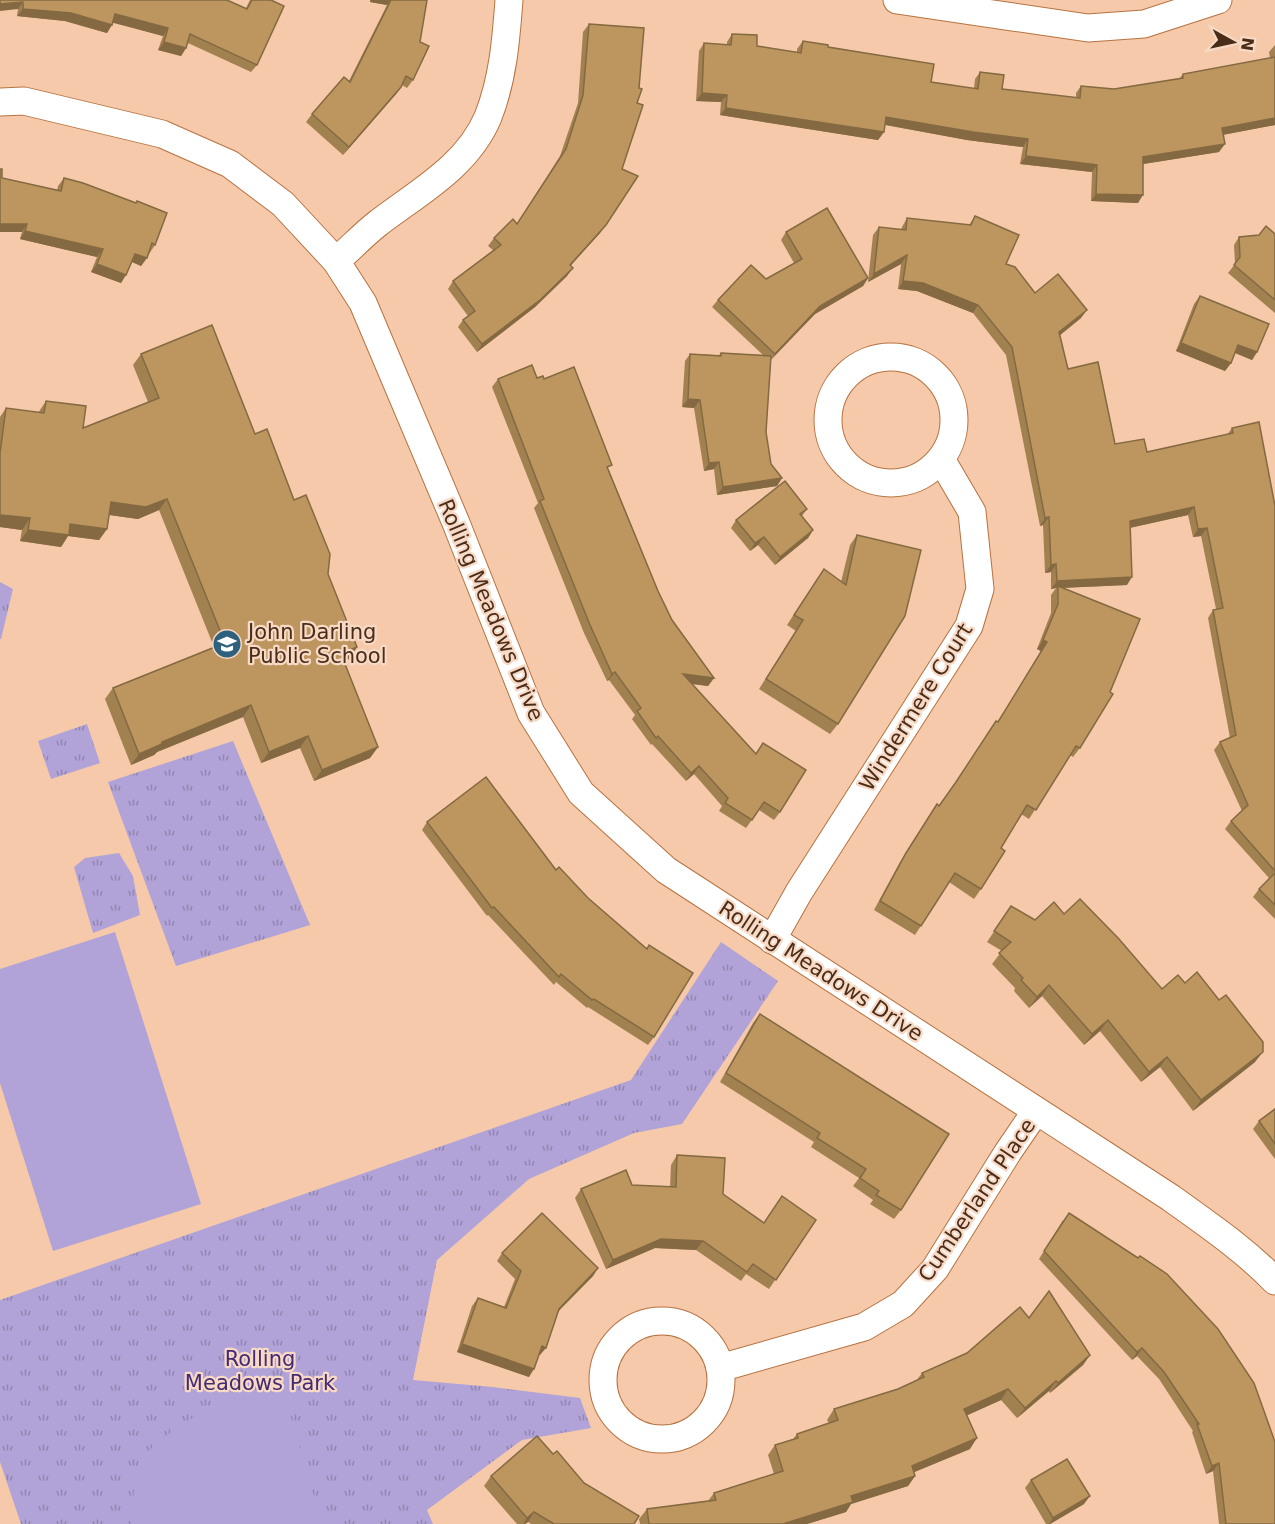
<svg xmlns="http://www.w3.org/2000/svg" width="1275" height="1524" viewBox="0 0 1275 1524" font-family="'DejaVu Sans',sans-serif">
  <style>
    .park { fill: url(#park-tufts) }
    .pitch { fill: #b1a3d8 }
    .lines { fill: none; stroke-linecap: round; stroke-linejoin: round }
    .minor-casing { stroke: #b67340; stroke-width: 29 }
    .minor { stroke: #fff; stroke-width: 27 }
    .wall { fill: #a28151 }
    .shaded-wall { fill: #846942 }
    .building { fill: #bc965e; stroke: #846942; stroke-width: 1.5 }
    .labels { text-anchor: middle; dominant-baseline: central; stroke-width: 4.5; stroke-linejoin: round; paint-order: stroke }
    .street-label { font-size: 21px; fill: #4a2d18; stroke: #f7d9c5 }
    .poi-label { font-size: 21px; fill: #4a2d18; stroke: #f7d9c5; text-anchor: start }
    .park-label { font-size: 21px; fill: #442b71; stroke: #f7d9c5 }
  </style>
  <defs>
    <pattern id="park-tufts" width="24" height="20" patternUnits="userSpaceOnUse" patternTransform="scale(1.5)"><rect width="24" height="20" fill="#b1a3d8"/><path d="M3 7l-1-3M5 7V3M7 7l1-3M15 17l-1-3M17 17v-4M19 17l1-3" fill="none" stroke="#9285ae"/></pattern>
  </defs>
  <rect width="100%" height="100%" fill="#f5c9aa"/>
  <g class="park">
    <path d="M0,582L13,589L1,639H0Z"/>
    <path d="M87,724L100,763L51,779L38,741Z"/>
    <path d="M233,741L310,925L176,966L108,782Z"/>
    <path d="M119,853L133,876L140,915L93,933L74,867L85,858Z"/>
    <path d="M721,942L778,981L682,1124L634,1133L529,1179L437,1260L413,1380L493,1387L580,1398L591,1428L522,1440L427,1510L433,1524H21L0,1462V1300L631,1080Z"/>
  </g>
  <g class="pitch">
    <path d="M115,932L201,1204L53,1251L0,1083V969Z"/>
    <path d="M281,1383L322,1524H132L134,1487L153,1445L209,1406Z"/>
  </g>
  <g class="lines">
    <g class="minor-casing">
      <g id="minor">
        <path d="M897,0L1088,28L1144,24L1218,0"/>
        <path d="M0,102L24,101L162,134L230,164L283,204L336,261L363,303L456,523L531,713L581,793L666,870L1171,1198C1207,1224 1244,1249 1275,1281"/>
        <path d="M336,261C350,249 363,235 377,224C417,193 467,167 488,117C503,79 506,40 509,0"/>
        <circle cx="891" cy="420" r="63"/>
        <path d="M772,940L799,892L969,626L980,589L972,512L941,459"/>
        <circle cx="662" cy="1380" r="59"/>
        <path d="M720,1368L864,1327L903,1304L935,1269L1008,1152L1036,1111"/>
      </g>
    </g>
    <use href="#minor" class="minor"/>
  </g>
  <g class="wall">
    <path d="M0,0L246,8L250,0H271L257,65L251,72L188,43L186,48L181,56L158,50L163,36L113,22L107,33L65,21L17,16L18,9Z"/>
    <path d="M370,0H427L413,80L407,88L402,85L396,94L343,155L306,122L312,114L349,81L387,5L370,2Z"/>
    <path d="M589,24L637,103L600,233L570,266L567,276L535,307L477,352L458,327L463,320L468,316L448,289L453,281L493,250L488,246L494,238L517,224L560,156L578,103L583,32Z"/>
    <path d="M732,34L757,46L797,52V49L803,41L828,47L931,82L974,89L975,79L980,72L1002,89L1076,98V93L1081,86L1114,89L1179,79L1183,74L1270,58L1269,52L1275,45V125L1223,135L1219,152L1143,164L1138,203L1091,201L1092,172L1020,164L1023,147L967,140L885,125L884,132L878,140L720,115L721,102L696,101L699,51L704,43L727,45V42Z"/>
    <path d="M2,178L57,191L58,186L64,178L136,203L137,201L155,245L141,266L132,262L121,283L91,272L97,257L20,239L22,232H0Z"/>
    <path d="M975,216L1006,264L1035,293L1081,318L1060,335L1068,369L1115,444L1147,452L1227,435L1232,428L1275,506V919L1253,897L1259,889L1269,878L1225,829L1231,821L1242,811L1214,750L1220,742L1230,738L1208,618L1213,610L1216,609L1201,536L1193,537L1188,515L1130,528L1127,585L1062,588L1080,748L1073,757L1070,755L1029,819L1021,814L1001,848L981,889L974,899L949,882L915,935L874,910L900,862L931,813L937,804L939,806L998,722L1041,651L1037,649L1051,613V595L1056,588L1051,589V572L1045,573L1043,525L1040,526L1006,355L973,313L917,291L898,289L901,264L868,282L873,235L879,227L901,230L902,227L907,218L969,225Z"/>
    <path d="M786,232L868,278L863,286L815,314L771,359L766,432L771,464L782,478L777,486L717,495L714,469L704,471L694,408L682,407L685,361L690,354L719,355L721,353L763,355L712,307L718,300L766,279L794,263L781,240Z"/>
    <path d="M1275,234V313L1228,273L1235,264L1234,245L1239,237Z"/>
    <path d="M1200,296L1257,352L1252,360L1235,353L1231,363L1225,371L1176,351L1194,304Z"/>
    <path d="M141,354L255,434L294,500L328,574L357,647L349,659L344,661L378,747L370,758L314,781L300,748L261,763L243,717L157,752L154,755L131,765L105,699L113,688L214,647L159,510L138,519L109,515L107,529L99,540L68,536L61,547L20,541L22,530L0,527V417L6,408L38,413L46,401L83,428L148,402L133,365Z"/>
    <path d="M537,378L544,379L609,470L658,591L672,620L714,678L708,686L692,684L780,812L774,820L759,810L746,828L719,811L722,806L694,774L686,781L652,744L651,745L632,719L635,715L609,680L607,681L584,633L534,508L538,503L492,387L498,379Z"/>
    <path d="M807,509L802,516L813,530L808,538L775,565L758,545L750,551L731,528L736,520Z"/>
    <path d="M857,535L838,724L830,734L759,689L796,631L787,625L817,579L841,582L850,545Z"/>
    <path d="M427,822L654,1037L648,1045L588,1007L587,1008L556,982L554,985L488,915L487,916L422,830Z"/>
    <path d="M1011,906L1035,920L1064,914L1255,1062L1193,1111L1160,1067L1141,1082L1100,1031L1084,1045L1042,996L1029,1008L1014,991L1015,988L992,964L1002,951L987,942Z"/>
    <path d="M760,1014L901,1210L894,1219L870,1204L873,1200L853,1186L859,1178L811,1147L814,1142L720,1082L753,1023Z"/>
    <path d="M1275,1109V1159L1253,1129L1259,1121Z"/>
    <path d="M677,1155L723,1194L763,1223L816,1220L769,1289L746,1274L741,1281L696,1250L655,1248L606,1269L575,1198L581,1189L632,1185L670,1187L671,1165Z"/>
    <path d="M1063,1220L1275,1524H1219L1213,1471L1206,1474L1192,1432L1193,1431L1159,1379L1137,1356L1132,1360L1039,1259Z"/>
    <path d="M502,1253L598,1268L593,1276L558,1312L540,1355H539L529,1377L457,1352L472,1306L478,1298L504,1307L515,1279L497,1261Z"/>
    <path d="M1029,1318L1090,1355L1083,1365L1050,1393L1049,1391L1017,1418L1001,1400L967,1415L970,1449L914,1472L915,1476L908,1486L851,1504L846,1512L807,1524H640L639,1519L647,1509L708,1501L714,1493L774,1474L768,1455L775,1445L793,1439L797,1434L829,1423L827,1420L834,1409L898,1389L916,1381L922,1373L967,1353Z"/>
    <path d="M553,1454L584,1483L634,1524H531L528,1522L525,1524H517L484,1486L491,1476Z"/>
    <path d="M1031,1480L1084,1504L1050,1524H1046L1025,1488Z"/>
  </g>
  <g class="shaded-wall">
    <path d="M371,0H390L387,5L370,2Z"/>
    <path d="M23,2L18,9L0,11V4Z"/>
    <path d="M23,9L71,13L112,25L107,33L65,21L17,16Z"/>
    <path d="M115,14L168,28L163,36L110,22Z"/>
    <path d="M164,42L186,48L181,56L158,50Z"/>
    <path d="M401,87L396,94L343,155L349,147Z"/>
    <path d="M702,93L727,95L721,102L696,101Z"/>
    <path d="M726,108L884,132L878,140L720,115Z"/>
    <path d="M886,117L1028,139L1023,147L967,140L881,124Z"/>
    <path d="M1275,118V125L1216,136L1222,128Z"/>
    <path d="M1225,144L1219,152L1137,165L1143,157Z"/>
    <path d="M1026,156L1097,165L1092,172L1020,164Z"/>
    <path d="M1096,194L1143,195L1138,203L1091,201Z"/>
    <path d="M0,224H27L22,232H0Z"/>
    <path d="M606,225L600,233L564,273L570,265Z"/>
    <path d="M25,231L103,249L97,257L20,239Z"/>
    <path d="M135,254L147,258L141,266L130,261Z"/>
    <path d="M907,255L901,264L868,282L874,274Z"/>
    <path d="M97,264L126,275L121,283L91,272Z"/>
    <path d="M573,268L567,276L535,307L477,352L482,344Z"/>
    <path d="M868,278L863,286L815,314L769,362L775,354L820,306Z"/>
    <path d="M903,281L923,283L978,305L973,313L917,291L898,289Z"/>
    <path d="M1087,310L1081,318L1054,340L1059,332Z"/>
    <path d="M1181,343L1231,363L1225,371L1176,351Z"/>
    <path d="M1238,345L1257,352L1252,360L1233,352Z"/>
    <path d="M688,399L700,400L694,408L682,407Z"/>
    <path d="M719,462L714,469L704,471L709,463Z"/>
    <path d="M782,478L777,486L717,495L723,487Z"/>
    <path d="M167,499L159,510L138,519L103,514L111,502Z"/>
    <path d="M1194,507L1188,515L1124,529L1130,521Z"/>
    <path d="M0,515L30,518L22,530L0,527Z"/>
    <path d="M1049,517L1043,525L1040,526L1045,518Z"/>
    <path d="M70,524L107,529L99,540L68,536L61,547L20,541L28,530Z"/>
    <path d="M1207,528L1201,536L1193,537L1198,529Z"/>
    <path d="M813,530L808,538L775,565L780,557Z"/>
    <path d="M764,537L758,545L750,551L755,543Z"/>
    <path d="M1056,564L1051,572L1045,573L1051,565Z"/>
    <path d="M1132,577L1127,585L1058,588V586L1056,588L1051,589L1057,581Z"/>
    <path d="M1043,640L1047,642L1041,651L1037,649Z"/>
    <path d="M357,647L349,659L333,665L341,654Z"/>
    <path d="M615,672L609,680L607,681L612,674Z"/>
    <path d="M683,674L714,678L708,686L678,682Z"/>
    <path d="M251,705L243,717L157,752L154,755L131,765L139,754L162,742Z"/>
    <path d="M308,736L300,748L261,763L269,752Z"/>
    <path d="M378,747L370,758L314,781L322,770Z"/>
    <path d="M699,766L694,774L686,781L691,773Z"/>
    <path d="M1049,985L1042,996L1029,1008L1037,997Z"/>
    <path d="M1108,1020L1100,1031L1084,1045L1092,1034Z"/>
    <path d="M1263,1052L1255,1062L1193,1111L1201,1100Z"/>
    <path d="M1167,1057L1160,1067L1141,1082L1149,1072Z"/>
    <path d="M661,1239L703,1241L696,1250L655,1248L606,1269L613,1260Z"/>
    <path d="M598,1268L593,1276L553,1316L559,1309Z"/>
    <path d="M462,1344L534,1369L529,1377L457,1352Z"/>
    <path d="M542,1346L546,1348L540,1355L537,1354Z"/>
    <path d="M1142,1348L1137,1356L1132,1360L1137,1352Z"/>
    <path d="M1090,1355L1083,1365L1050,1393L1058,1383Z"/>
    <path d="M1056,1381L1049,1391L1017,1418L1025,1408Z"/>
    <path d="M1008,1389L1001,1400L957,1420L964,1409Z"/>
    <path d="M977,1438L970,1449L905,1476L912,1466Z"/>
    <path d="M1219,1463L1213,1471L1206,1474L1212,1466Z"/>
    <path d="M915,1476L908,1486L851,1504L846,1512L807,1524H782L851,1496Z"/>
    <path d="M1090,1496L1084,1504L1050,1524H1049L1053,1518Z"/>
    <path d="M534,1512L528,1522L525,1524H523L527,1518Z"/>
  </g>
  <g class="building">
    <path d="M0,0H227L247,9L252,0H271L284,6L257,65L190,34L186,48L164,42L168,28L115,14L112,25L71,13L23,9V2L0,4Z"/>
    <path d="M391,0H427L420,42L429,46L413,80L406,76L401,87L349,147L312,114L344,77L350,82Z"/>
    <path d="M589,24L644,28L639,88L642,89L637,103L643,105L622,169L638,176L606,225L570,265L573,268L540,300L482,344L463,320L475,311L453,281L501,245L494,238L513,219L517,224L566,149L583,95Z"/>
    <path d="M732,34L757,35V46L801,53L803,41L828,45V47L934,64L931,82L978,89L980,72L1004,75L1002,89L1080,98L1081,86L1114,89L1183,78V74L1275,57V118L1222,128L1225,144L1143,157V195L1096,194L1097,165L1026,156L1028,139L973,132L886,117L884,132L726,108L727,95L702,93L704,43L731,45Z"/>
    <path d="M0,169H2V178L61,191L64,178L83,183L136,203L137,201L167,213L155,245L152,243L147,258L135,254L126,275L97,264L103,249L25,231L27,224H0Z"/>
    <path d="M827,208L868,278L820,306L775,354L718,300L751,265L766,279L802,259L786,232Z"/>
    <path d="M975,216L1019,235L1006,264L1015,267L1035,293L1058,274L1087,310L1059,332L1068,369L1098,362L1115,444L1144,439L1147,452L1233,433L1232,428L1259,422L1275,506V871L1231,821L1248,805L1220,742L1236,735L1213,610L1223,608L1207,528L1198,529L1194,507L1130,521L1132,577L1057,581L1056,564L1051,565L1049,517L1045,518L1012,347L978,305L923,283L903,281L907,255L874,274L879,227L906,230L907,218L971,225Z"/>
    <path d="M1266,226L1275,234V300L1234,265L1240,257L1239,237L1259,235Z"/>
    <path d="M1200,296L1269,324L1257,352L1238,345L1231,363L1181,343Z"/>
    <path d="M212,325L255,434L267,429L294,500L306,495L330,554L328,574L357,647L341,654L378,747L322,770L308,736L269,752L251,705L162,742V744L139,754L113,688L225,643L167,499L146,507L111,502L107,529L70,524L69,535L28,530L30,518L0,515V453L6,408L44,413L46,401L86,406L83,428L159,398L141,354Z"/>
    <path d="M721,353L771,356L766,432L771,464L782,478L723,487L719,462L709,463L700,400L688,399L690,354L721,356Z"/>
    <path d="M532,365L537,378L543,376L544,379L574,367L612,465L607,467L658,591L672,620L714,678L683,674L756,754L763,743L806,770L780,812L764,802L752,820L725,803L728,798L699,766L691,773L658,736L656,738L637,711L641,708L615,672L612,674L590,625L540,501L544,499L498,379Z"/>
    <path d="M785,481L807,509L800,514L813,530L780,557L764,537L755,543L736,520Z"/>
    <path d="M857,535L921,550L905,616L838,724L766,679L803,620L794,615L824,569L846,585Z"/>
    <path d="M1058,586L1140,619L1110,692L1113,694L1080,748L1076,746L1036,810L1027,805L1001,848L1005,851L981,889L955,873L921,926L880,901L906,853L937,804L939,806L956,782L996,721L998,722L1047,642L1043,640L1058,604Z"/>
    <path d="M486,777L556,870L559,867L588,898L647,949L649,945L693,973L654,1037L594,999L592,1000L561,974L559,977L494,907L492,908L427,822Z"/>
    <path d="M1275,873V905L1259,889Z"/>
    <path d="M1080,899L1119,939L1162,989L1178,975L1185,983L1197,972L1219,1000L1226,995L1263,1042V1052L1201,1100L1167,1057L1149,1072L1108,1020L1092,1034L1049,985L1037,997L1021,980L1023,978L999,953L1011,942L994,931L1011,906L1035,920L1054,902L1064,914Z"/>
    <path d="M760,1014L949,1134L901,1210L876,1195L879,1191L860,1178L866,1169L817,1138L820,1133L726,1073Z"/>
    <path d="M1275,1109V1144L1259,1121Z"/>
    <path d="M677,1155L725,1158L723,1194L764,1223L782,1196L816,1220L776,1280L753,1264L747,1272L703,1241L661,1239L613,1260L581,1189L626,1170L632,1185L676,1187Z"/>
    <path d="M542,1213L598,1268L559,1309L546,1348L542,1346L534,1369L462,1344L478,1298L506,1308L521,1271L502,1253Z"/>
    <path d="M1069,1213L1138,1258L1140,1256L1167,1274L1218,1329L1254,1383L1275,1442V1524H1226L1219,1463L1212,1466L1197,1424H1199L1164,1372L1142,1348L1137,1352L1044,1251Z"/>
    <path d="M1049,1291L1090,1355L1058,1383L1056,1381L1025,1408L1008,1389L964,1409L977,1438L912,1466L915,1476L851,1496L853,1502L783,1524H649L647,1509L716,1500L714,1493L783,1471L775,1445L798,1438L797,1434L838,1420L834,1409L898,1389L924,1377L922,1373L967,1353L1020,1307L1029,1318Z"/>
    <path d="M537,1436L553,1454L557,1451L584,1483L639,1516L634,1524H554L534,1512L527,1518L491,1476Z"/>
    <path d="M1067,1459L1090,1496L1053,1518L1031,1480Z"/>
  </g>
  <defs>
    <g id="school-disc" transform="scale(1.5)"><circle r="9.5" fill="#2e617e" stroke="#f7d9c5"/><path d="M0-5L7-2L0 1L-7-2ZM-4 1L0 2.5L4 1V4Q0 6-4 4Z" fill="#fff"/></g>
  </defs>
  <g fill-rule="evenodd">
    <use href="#school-disc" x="227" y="644"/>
  </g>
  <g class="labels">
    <g class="street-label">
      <text transform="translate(491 610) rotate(67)">Rolling Meadows Drive</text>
      <text transform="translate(916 707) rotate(-58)">Windermere Court</text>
      <text transform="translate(821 971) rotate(33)">Rolling Meadows Drive</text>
      <text transform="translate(977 1200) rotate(-56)">Cumberland Place</text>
    </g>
    <g class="poi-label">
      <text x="248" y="632">John Darling<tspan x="248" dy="24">Public School</tspan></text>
    </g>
    <g class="park-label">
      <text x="260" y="1359">Rolling<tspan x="260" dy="24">Meadows Park</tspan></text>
    </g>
  </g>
  <g transform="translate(1233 42) rotate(98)" stroke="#f7d9c5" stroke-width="4.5" paint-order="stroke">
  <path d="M0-4.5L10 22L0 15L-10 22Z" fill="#4a2d18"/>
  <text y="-9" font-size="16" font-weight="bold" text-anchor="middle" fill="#4a2d18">N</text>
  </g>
</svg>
